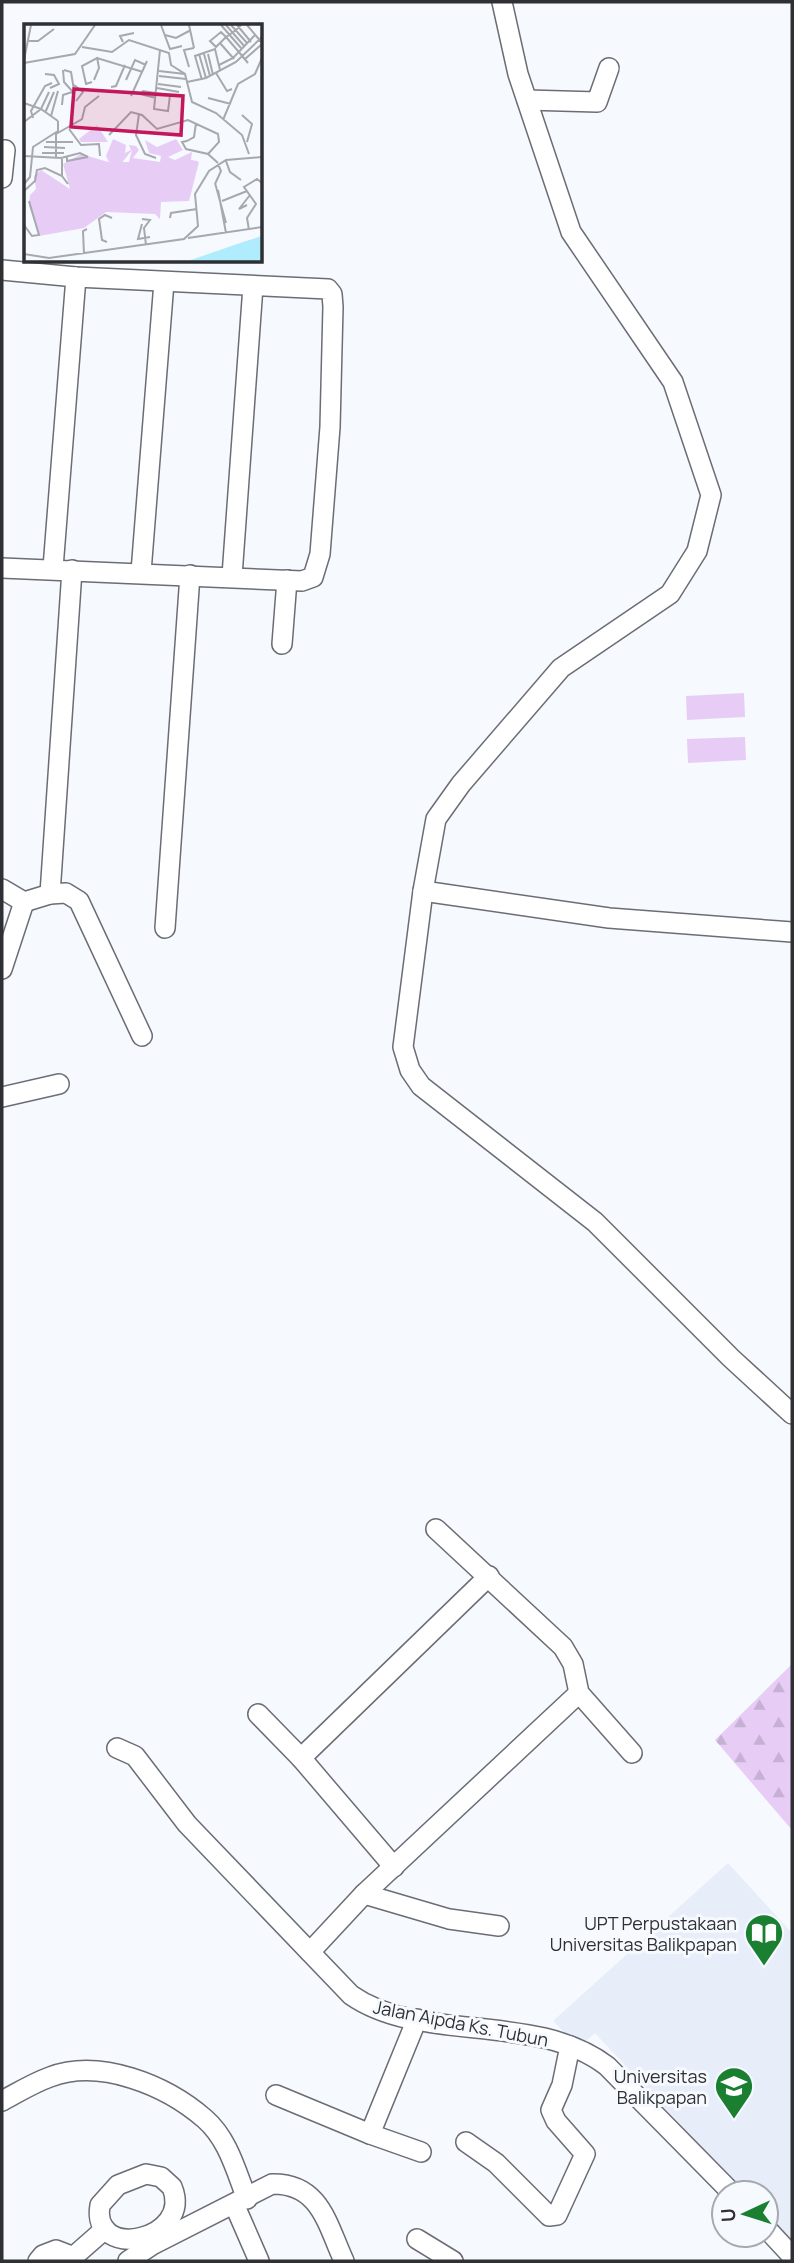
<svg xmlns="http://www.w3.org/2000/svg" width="794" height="2263" viewBox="0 0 794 2263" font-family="Manrope,sans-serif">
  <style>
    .built { fill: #e7edf9 }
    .forest { fill: url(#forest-firs) }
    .pitch { fill: #e7cdf6 }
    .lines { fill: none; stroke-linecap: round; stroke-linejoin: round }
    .street-casing { stroke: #6a6d75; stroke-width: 22 }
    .street { stroke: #fff; stroke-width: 19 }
    .labels { text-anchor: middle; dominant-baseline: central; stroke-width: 6; stroke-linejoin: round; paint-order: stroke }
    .poi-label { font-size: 18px; fill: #2e3033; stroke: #f6f9fe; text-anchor: end }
    .street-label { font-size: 18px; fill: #2e3033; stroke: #f6f9fe }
    .inset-road { fill: none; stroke: #a6a9ad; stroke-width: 2 }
    .view { fill: #c2185b; fill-opacity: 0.15; stroke: #c2185b; stroke-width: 3.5 }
    .inset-edge { fill: none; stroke: #2e3033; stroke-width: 3.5 }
  </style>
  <defs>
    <pattern id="forest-firs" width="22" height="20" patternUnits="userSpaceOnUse" patternTransform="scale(1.75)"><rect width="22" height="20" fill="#e7cdf6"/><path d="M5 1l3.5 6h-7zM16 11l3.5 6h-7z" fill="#c6b0d3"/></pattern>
  </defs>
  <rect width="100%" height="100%" fill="#f6f9fe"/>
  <path class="built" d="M728,1863L792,1933V2245L766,2217V2193H744L595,2033L579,2047L553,2021Z"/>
  <path class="forest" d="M792,1664V1830L715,1740Z"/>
  <g class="pitch">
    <path d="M744,693L745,717L687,720L686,696Z"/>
    <path d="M745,737L746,760L688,763L687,739Z"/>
  </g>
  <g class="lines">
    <g class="street-casing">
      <g id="street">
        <path d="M502,2L518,74L571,232L673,382L711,495L697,551L670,594L561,668L461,784L436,819L423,891L403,1047L410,1070L421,1086L595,1222L731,1358L792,1414"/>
        <path d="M527,100L597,102L609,68"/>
        <path d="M2,178L5,150"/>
        <path d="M2,270L76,277L328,289L332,294L333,307L330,427L320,554L313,577L302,581L2,568"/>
        <path d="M53,568L76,277"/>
        <path d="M141,572L164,282"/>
        <path d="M232,576L253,286"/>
        <path d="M282,644L287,580"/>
        <path d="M2,889L24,902L50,894L72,570"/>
        <path d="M423,891L609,918L792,932"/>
        <path d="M50,894L66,893L79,901L142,1036"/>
        <path d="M165,928L190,575"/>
        <path d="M2,969L24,902"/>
        <path d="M2,1097L59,1084"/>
        <path d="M436,1529L563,1647L573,1664L579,1693L632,1753"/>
        <path d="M258,1714L301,1758"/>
        <path d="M117,1748L135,1756L187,1824L351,1995C421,2044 535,2011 607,2066L732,2193"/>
        <path d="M394,1867L301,1758L489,1576"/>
        <path d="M364,1894L449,1919L499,1926"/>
        <path d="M310,1952L364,1894L579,1693"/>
        <path d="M417,2019L370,2134L421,2152"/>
        <path d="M276,2095L370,2134"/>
        <path d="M2,2101C17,2093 33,2083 50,2077C100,2058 166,2085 205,2119C228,2139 236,2171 247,2199"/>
        <path d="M466,2142L496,2163L549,2216L557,2215L585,2154L556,2121L551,2110L562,2085L570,2046"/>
        <path d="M146,2174L161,2177L172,2187C194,2240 90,2263 100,2205L118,2185Z"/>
        <path d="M235,2206L259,2261"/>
        <path d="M766,2228L792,2256"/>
        <path d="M417,2239L453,2261"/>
        <path d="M72,2258L105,2229"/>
        <path d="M38,2261L43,2255L56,2250L69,2255L74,2261"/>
        <path d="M128,2261L152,2245L272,2184C320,2183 327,2224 344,2261"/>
      </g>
    </g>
    <use href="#street" class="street"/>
  </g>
  <defs>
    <g id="library-pin" transform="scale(2.0125)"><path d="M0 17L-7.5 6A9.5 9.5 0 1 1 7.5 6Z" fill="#1b7f32" stroke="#f6f9fe"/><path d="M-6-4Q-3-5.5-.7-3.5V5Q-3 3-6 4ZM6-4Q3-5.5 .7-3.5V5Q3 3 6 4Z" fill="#fff"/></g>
    <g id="university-pin" transform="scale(2.0125)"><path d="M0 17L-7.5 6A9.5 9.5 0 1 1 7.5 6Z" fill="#1b7f32" stroke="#f6f9fe"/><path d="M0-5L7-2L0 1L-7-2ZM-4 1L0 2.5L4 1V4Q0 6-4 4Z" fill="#fff"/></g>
  </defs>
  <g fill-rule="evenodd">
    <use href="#library-pin" x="764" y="1933"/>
    <use href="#university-pin" x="734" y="2086"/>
  </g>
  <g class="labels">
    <g class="poi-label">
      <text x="737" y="1923">UPT Perpustakaan<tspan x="737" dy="21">Universitas Balikpapan</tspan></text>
      <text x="707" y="2076">Universitas<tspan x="707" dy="21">Balikpapan</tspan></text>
    </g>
    <g class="street-label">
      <text transform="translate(461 2023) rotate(11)">Jalan Aipda Ks. Tubun</text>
    </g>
  </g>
  <g transform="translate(24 24)">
    <rect width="238" height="238" fill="#f6f9fe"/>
    <path d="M57,130L84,138H175L165,177L137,178L136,195L131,190L82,188L60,204L15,212L5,182L6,171L12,165L10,152L17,146L46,165L39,140Z" fill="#e7cdf6"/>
    <path d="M73,101L84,118H57L55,115ZM89,115L102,121L101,129L107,126L105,121L112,122L115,126L109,134L136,138L137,132L125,129L121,116L133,123L152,115L159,126L144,133L151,136L168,128L167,136L174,137L164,149V170L136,167L129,171L134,166L159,158L136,153L97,180L116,158L154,143L117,150L98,171L113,150L109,142L103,146L108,126L89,150L84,169L83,157L68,137L85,138L82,132ZM62,138L74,157L77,176L67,149L56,155L69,174L49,156L47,143H58ZM20,159L38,169L40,199L34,192V176ZM133,159L114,178L129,185L100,186L105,177ZM49,164L65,177L63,183L47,189L44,181Z" fill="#e7cdf6"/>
    <path d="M238,212V237H164L219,218Z" fill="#afecfe"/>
    <path class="inset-road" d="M137,1L146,25L158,22M165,1L170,24M197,1L217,24M202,1L221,23M207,1L223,19M213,1L227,18M217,1L212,6L205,11L202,13L192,23L186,17L197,8L202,13L214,27L224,39M223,1L238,19M141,11L152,14L167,6M5,17H14L30,5M99,18L96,12L110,9M196,19L210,35M58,23L88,28L105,16L145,29L147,41L161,50L168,78L192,89L218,111L225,130M136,26L130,85L144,87L146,71M175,30L182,54M180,30L186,52M184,30L189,51M221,35L238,20M0,36L7,1M0,39L51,30L71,1M195,41L209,34L231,11M165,43L160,26L170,24M39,46L40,58L49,68M40,46L47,48L50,66M135,47L161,50M192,49L203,67L208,65M21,50L30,51L35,60L26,64M135,52L162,55M70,56L75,44L73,33M102,56L111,36L122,41M178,56L171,32L191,25L196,46M68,58L62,60L58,42L73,34L119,48M163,58L182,54L212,38L238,13M134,60L157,63M50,61L59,68L52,77M87,63L92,62L101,41M133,64L155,68M107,72L123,37M132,74L116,70L119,67L152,72M184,74L207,80M0,79L17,85L25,68M38,81L39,71L48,68L50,72M21,89L30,68M115,90L112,111L121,130L132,134M218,91L228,100L223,118M27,92L34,67M9,94L7,87L21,62L28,59M199,96L214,60L231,50L238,34M0,98L17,85L34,97M45,105L57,121L75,120L76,132M32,110L58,95L61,83L75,72M32,110V134M85,111L107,88L118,91L133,105L164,96L194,110L195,118L184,130M163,117L158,118L162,125L184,130L194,139M163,117L170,113L172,99M22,118H49M20,123L41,124M18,129H40M0,132L37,134L56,129L64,133M43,132V137L64,133M38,134V152L44,160M202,137L206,148L217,156M191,159L202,199M0,160L6,153L9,123L34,107V97M191,160L197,147L194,140M194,166L202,209M0,167L11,157L13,146L21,144L38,152M198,177L223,167M223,181L215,185L226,171M146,194L147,189L173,185M118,195L126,196L120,204L122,221M118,200L114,215L126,213M0,201L8,212L15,211L5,177M225,206L223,194L232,180L220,163L233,155L238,159M164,214L238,203M83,218L78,216L75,195L81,191L88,194M0,230L25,234L160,215L174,202L171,170L185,147L202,136L238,133M60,230L59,207L63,205"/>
    <path class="view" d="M50,65L159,72L157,111L47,103Z"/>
    <rect width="238" height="238" class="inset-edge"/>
  </g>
  <rect width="794" height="2263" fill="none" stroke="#2e3033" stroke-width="7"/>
  <g transform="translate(745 2214) rotate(266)"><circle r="33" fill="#f6f9fe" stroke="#a6a9ad" stroke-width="2"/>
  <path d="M0-5L12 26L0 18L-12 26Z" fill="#1b7f32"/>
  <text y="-10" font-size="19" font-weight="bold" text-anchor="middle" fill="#2e3033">U</text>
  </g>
</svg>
